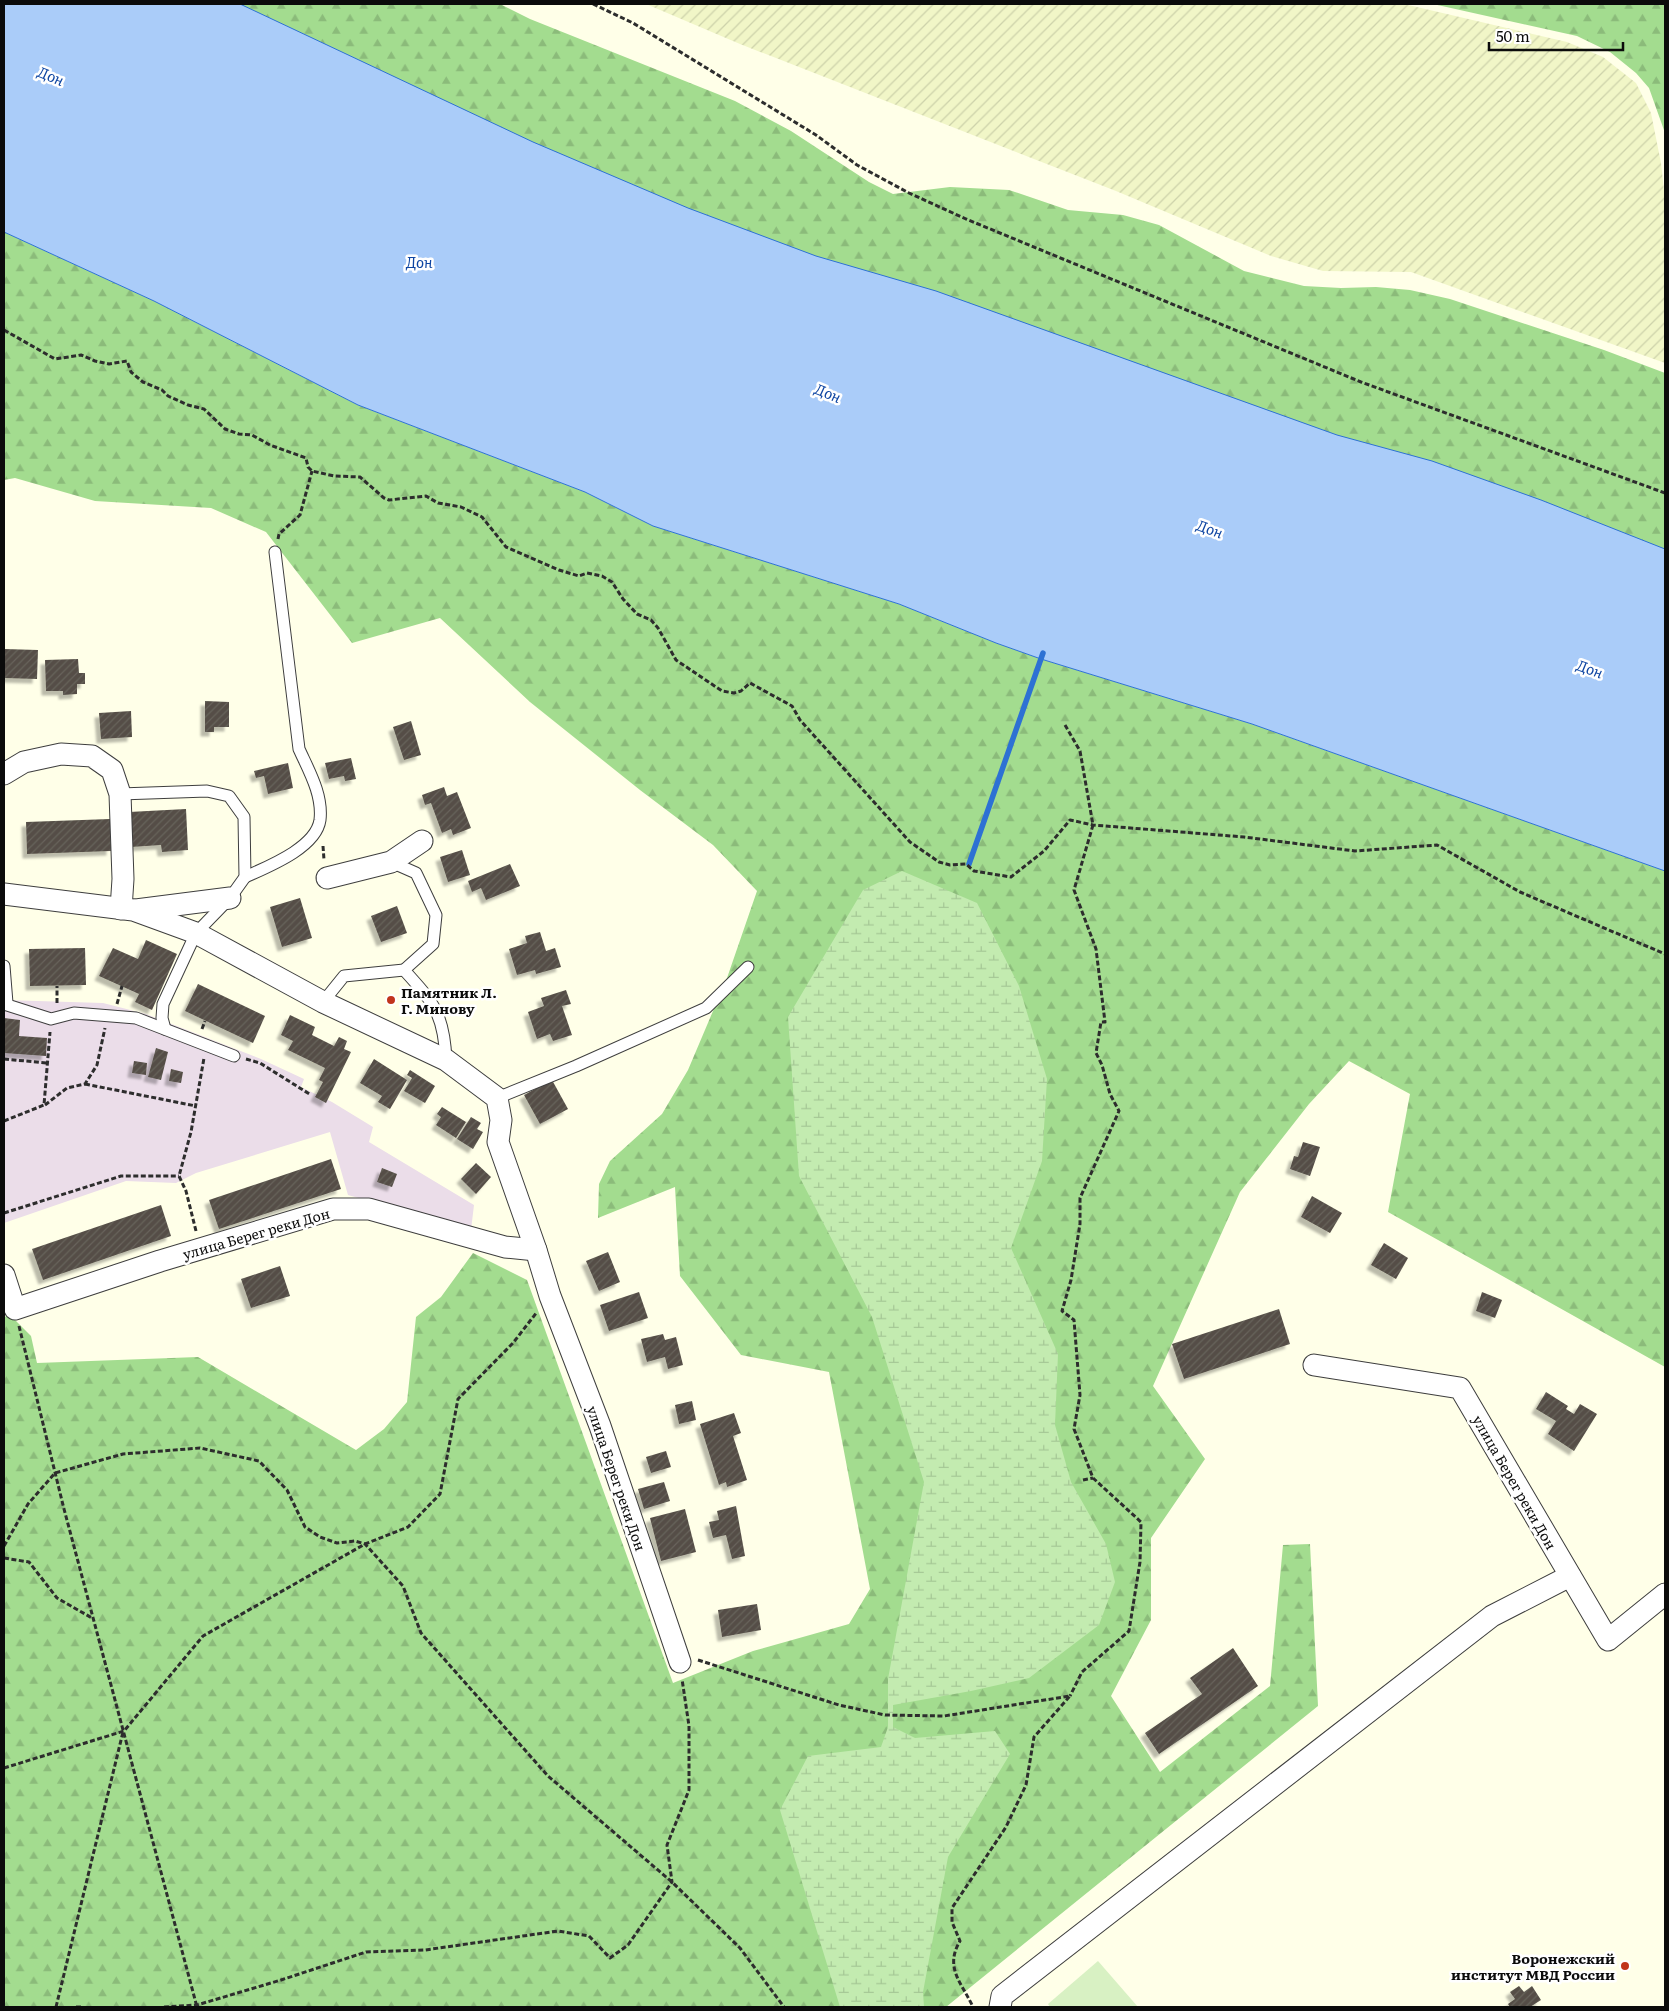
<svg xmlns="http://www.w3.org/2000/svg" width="1669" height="2011" viewBox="0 0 1669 2011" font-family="Literata,serif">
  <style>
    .industrial { fill: #ebdde9 }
    .farmland { fill: url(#farmland-furrows) }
    .forest { fill: url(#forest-firs) }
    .wetland { fill: url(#wetland-marsh) }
    .pitch { fill: #d8f1c3 }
    .water { fill: #aaccf9; stroke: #2d71d4 }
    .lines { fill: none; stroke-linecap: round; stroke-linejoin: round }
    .stream { stroke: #2d71d4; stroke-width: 5.5 }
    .building { fill: url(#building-hatch); filter: url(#shadow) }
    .service-casing { stroke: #3e3e3e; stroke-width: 13 }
    .minor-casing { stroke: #3e3e3e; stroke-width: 23 }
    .path { stroke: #2d2d2d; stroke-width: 3; stroke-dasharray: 5 2.5; stroke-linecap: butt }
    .service { stroke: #fff; stroke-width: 11 }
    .minor { stroke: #fff; stroke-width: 21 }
    .poi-dot { fill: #c1341c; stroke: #fff; stroke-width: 2 }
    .labels { text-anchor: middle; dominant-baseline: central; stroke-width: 5; stroke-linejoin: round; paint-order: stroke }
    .poi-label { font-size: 14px; font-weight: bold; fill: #0b0b0b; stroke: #fff; text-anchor: start }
    .street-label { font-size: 14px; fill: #0b0b0b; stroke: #fff }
    .water-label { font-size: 15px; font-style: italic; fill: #0e45a2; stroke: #fff }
  </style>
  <defs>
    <pattern id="farmland-furrows" width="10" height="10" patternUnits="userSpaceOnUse" patternTransform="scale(1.25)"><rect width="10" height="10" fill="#f1f6c7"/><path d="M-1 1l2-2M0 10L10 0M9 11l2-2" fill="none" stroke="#cdd2aa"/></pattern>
    <pattern id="forest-firs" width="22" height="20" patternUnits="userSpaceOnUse" patternTransform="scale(1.25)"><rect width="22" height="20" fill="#a3dc8f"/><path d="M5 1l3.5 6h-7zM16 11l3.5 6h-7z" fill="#8bbb7a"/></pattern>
    <pattern id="wetland-marsh" width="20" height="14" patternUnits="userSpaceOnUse" patternTransform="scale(1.25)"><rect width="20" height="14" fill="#c3ebb0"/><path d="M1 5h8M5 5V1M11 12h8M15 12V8" fill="none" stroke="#a6c896"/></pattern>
    <pattern id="building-hatch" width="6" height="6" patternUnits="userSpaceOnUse" patternTransform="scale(1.25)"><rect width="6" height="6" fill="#544e46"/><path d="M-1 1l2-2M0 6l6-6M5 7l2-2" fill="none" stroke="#68635c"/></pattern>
    <filter id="shadow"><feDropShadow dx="-4.5" dy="4.5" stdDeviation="1" flood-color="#0004"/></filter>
  </defs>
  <rect width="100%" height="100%" fill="#ffffe8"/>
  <path class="industrial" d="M4,1000L103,1003L146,1014L261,1059L304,1079L301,1087L332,1102L373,1127L369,1142L474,1205L471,1230L348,1195L330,1132L196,1173L176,1183L126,1181L4,1223Z"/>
  <path class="farmland" d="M646,4H1404L1567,42L1603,57L1636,83L1651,113L1661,163L1665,199V363L1411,272L1323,271L1271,256L1116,191L740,44Z"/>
  <g class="forest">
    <path d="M223,4H500L530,19L735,101L791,131L869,182L893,194L950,187L1009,190L1068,210L1123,215L1159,225L1244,271L1304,286L1341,288L1376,287L1410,290L1450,299L1604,350L1665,373V553L920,301L495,136Z"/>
    <path d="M1433,4H1665V133L1649,88L1636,73L1610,52L1577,36Z"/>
    <path d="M4,232L154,301L358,405L585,492L653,526L899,604L996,643L1041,659L1252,724L1665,871V1367L1388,1212L1410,1094L1349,1061L1309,1104L1240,1192L1153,1386L1205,1459L1151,1538V1620L1111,1696L1160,1772L1270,1686L1283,1545L1310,1544L1318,1706L946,2007H4V1317L10,1315L31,1336L37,1363L198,1357L356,1450L384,1429L407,1402L416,1317L441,1297L473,1253L527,1280L673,1683L753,1651L849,1624L870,1589L829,1372L741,1355L680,1276L675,1187L598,1218L599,1184L610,1161L662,1114L688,1070L727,978L757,891L713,845L640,790L530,702L440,618L352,643L266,532L211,508L95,501L15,478L4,480Z"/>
  </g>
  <path class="wetland" d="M902,871L977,903L1019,986L1047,1079L1042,1161L1011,1248L1058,1354L1055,1425L1071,1482L1106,1544L1115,1582L1099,1625L1029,1678L971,1691L893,1705V1727L915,1738L995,1731L1010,1754L948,1857L923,1992L924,2007H840L780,1810L808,1756L881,1747L888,1727V1679L924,1482L872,1317L799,1176L788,1017L863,890Z"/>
  <path class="pitch" d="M1098,1961L1138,2007H1050L1048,2004Z"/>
  <path class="water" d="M4,4H240L533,142L688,208L816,256L936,291L1337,435L1432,461L1541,500L1665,549V871L1252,724L1041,659L996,643L899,604L653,526L585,492L358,405L154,301L4,232Z"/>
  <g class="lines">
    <path class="stream" d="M969,864L1043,653"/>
  </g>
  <g class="building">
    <path d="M4,649L38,650L37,679L4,678Z"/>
    <path d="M78,659L79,673H85V684H77V694L63,695V691H46L45,660Z"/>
    <path d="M205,701L229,702V727H214V732H205Z"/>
    <path d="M131,711L132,737L101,739L99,713Z"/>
    <path d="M411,721L421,755L404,760L393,727Z"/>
    <path d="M351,758L356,779L345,781L344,776L329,779L325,763Z"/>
    <path d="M288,763L293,788L268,794L264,776L256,778L254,771Z"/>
    <path d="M444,787L447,796L457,792L471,828L453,835L451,829L442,833L431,803L425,805L422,795Z"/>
    <path d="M186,809L188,850L162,852L161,845L131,847L129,812Z"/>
    <path d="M110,819L111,851L27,854L26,822Z"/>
    <path d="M462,850L470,875L448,882L440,857Z"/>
    <path d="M510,864L520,886L486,900L481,888L472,892L468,881Z"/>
    <path d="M300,898L312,938L282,947L270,907Z"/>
    <path d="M397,906L407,933L381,942L371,916Z"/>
    <path d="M540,932L546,951L555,948L561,967L536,974L535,970L517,975L509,949L527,943L525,936Z"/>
    <path d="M146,940L177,954L152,1010L135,1002L139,994L99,976L113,948L138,959Z"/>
    <path d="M85,948L86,985L30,986L29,949Z"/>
    <path d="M198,984L265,1016L253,1043L185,1011Z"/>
    <path d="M566,990L571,1004L562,1006L572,1035L553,1041L550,1034L537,1039L528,1012L544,1006L541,998Z"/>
    <path d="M290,1015L315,1027L312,1035L334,1046L339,1037L347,1041L344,1049L351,1052L326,1103L315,1097L323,1082L319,1080L325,1068L288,1050L293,1041L281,1035Z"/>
    <path d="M4,1018L20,1020L19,1036L47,1038L46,1056L4,1053Z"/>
    <path d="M156,1048L168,1052L161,1080L148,1077Z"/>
    <path d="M374,1059L407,1080L390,1109L378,1102L382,1096L360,1083Z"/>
    <path d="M134,1061L147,1063L146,1075L132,1073Z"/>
    <path d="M171,1069L183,1072L181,1083L169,1081Z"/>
    <path d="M410,1070L435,1086L425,1103L404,1091L412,1078L407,1075Z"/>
    <path d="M552,1080L568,1109L540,1124L524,1095Z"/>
    <path d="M442,1107L466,1122L456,1138L436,1125L441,1117L437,1114Z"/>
    <path d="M471,1117L481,1123L477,1129L483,1132L473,1149L457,1139Z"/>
    <path d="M1303,1142L1320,1147L1310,1176L1290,1169L1294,1156L1298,1157Z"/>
    <path d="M331,1159L341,1189L219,1229L209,1200Z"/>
    <path d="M476,1163L491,1177L476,1194L461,1179Z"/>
    <path d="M382,1168L397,1174L392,1187L377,1182Z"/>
    <path d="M1312,1196L1342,1213L1330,1233L1301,1217Z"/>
    <path d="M161,1205L171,1236L43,1280L32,1249Z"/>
    <path d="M1384,1243L1408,1258L1396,1279L1371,1265Z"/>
    <path d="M608,1252L620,1282L599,1291L586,1261Z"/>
    <path d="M280,1266L290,1296L251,1308L241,1279Z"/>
    <path d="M639,1292L648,1318L609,1331L600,1305Z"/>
    <path d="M1482,1292L1502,1300L1495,1318L1476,1311Z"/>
    <path d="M1279,1309L1290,1344L1184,1379L1172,1344Z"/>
    <path d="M663,1334L665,1340L676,1337L683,1365L668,1369L665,1357L647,1362L641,1339Z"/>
    <path d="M1546,1392L1568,1406L1566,1409L1574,1414L1580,1404L1597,1414L1574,1451L1548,1434L1556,1421L1536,1409Z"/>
    <path d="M692,1401L696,1420L679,1424L675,1405Z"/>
    <path d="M734,1413L741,1433L733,1436L747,1480L727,1487L726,1482L719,1485L700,1424Z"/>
    <path d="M666,1451L671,1467L651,1473L646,1457Z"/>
    <path d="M664,1482L670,1501L644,1509L638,1489Z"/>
    <path d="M736,1506L745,1556L732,1559L726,1535L713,1538L709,1522L719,1520L717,1511Z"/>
    <path d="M685,1509L696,1552L661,1561L650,1518Z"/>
    <path d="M757,1604L761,1630L722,1637L718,1610Z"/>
    <path d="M1233,1648L1258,1686L1159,1754L1145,1733L1202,1694L1190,1678Z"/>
    <path d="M1519,1986L1524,1992L1532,1986L1541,2000L1530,2007H1510L1508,2004L1515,1999L1510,1992Z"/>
  </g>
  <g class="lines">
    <g class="service-casing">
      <g id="service">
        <path d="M120,794L207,791L229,796L244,817L245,877L230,898L196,933L163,1004L162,1018L165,1029"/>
        <path d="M391,862L416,873L436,915L433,944L404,970C434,1003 444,1014 446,1060"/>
        <path d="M245,877C267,867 316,848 320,820C323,795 309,771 299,749L275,552"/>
        <path d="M4,966L7,1003"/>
        <path d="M323,1002L344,976L404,970"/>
        <path d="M4,1004L51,1019L74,1013L136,1018L234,1056"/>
        <path d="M497,1098L576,1066L706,1008L748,967"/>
      </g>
    </g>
    <g class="minor-casing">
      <g id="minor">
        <path d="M4,774L24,762L61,754L92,756L112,770L120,794L123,879L121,909"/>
        <path d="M327,878L391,862L422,841"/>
        <path d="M4,894L133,910L196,933L323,1002L446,1060L497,1098L501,1120L498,1142L536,1250L550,1296L600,1426L680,1662"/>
        <path d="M136,910L230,898"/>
        <path d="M4,1275L15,1309L160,1261L333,1209H369L505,1247L536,1250"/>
        <path d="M1314,1365L1460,1388L1608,1640L1665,1594"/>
        <path d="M1000,2007L1002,1996L1492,1616L1570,1576"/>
      </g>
    </g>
    <g class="path">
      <path d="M593,4L633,23L816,135L857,165L909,193L966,219L1361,382L1665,493"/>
      <path d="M4,330L55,359L81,355L95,361L109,364L127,361L131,372L143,382L162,390L168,396L188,405L204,409L225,429L239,434L252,435L270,445L306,458L308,467L312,471L334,476L360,477L384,498L389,500L426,496L438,503L461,507L482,517L506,547L559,570L579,576L587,573L602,576L612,582L623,599L637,614L651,620L658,628L676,660L722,691L734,693L741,691L750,683L792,706L800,720L910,842L939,862L950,865L966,864L974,871L1011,877L1044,851L1070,820L1093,825L1244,837L1355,851L1437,845L1520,892L1665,954"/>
      <path d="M278,539L279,534L300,515L312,471"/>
      <path d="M1065,725L1080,751L1093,825L1074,890L1096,949L1105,1022H1101L1096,1053L1102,1065L1110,1094L1119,1111L1080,1198V1224L1071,1280L1062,1311L1074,1320L1080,1395L1074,1429L1093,1478L1141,1522L1140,1562L1129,1631L1082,1672L1070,1696"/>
      <path d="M323,846L324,860"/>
      <path d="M57,1003V986"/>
      <path d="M117,1004L122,986"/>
      <path d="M202,1029L205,1021"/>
      <path d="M4,1059L47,1063"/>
      <path d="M246,1059L260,1063L311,1095"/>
      <path d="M85,1084L196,1106"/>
      <path d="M45,1105L67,1088L85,1084L97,1065L105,1028"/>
      <path d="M4,1121L44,1105L50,1032"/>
      <path d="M4,1213L121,1176H179"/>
      <path d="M196,1231L186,1191L179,1176L191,1132L204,1058"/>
      <path d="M19,1326L64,1509L197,2007"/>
      <path d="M1083,1480L1093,1478"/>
      <path d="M4,1546L28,1504L55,1473L123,1454L200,1448L259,1461L287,1490L305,1527L320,1537L337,1543L355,1541L365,1544L403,1586L421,1633L548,1776L672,1882L740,1948L784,2007"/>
      <path d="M4,1558L29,1562L57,1598L92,1618"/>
      <path d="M698,1660L839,1705L885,1715L944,1716L1070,1696L1034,1737L1026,1785L1006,1827L952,1908V1922L960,1941C944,1968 962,1983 973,2007"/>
      <path d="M4,1768L124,1731L203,1636L365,1544L408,1527L440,1494L458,1399L513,1343L537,1312"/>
      <path d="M56,2007L123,1732"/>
      <path d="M76,2007H82"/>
      <path d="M164,2007L197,2005L281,1980L366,1952L425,1950L558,1931L589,1936L610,1958L628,1945L672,1882L667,1845L689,1790V1726L682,1679"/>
    </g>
    <use href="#service" class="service"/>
    <use href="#minor" class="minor"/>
  </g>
  <g class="poi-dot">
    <circle cx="391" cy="1000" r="5"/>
    <circle cx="1625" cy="1966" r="5"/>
  </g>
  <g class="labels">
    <g class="poi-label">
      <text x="401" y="992">Памятник Л.<tspan x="401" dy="16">Г. Минову</tspan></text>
      <text x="1615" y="1958" text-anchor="end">Воронежский<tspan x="1615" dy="16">институт МВД России</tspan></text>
    </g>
    <g class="street-label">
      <text transform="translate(256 1233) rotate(-16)">улица Берег реки Дон</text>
      <text transform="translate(617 1478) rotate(71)">улица Берег реки Дон</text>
      <text transform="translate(1515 1482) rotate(60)">улица Берег реки Дон</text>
    </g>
    <g class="water-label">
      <text transform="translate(51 75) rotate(22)">Дон</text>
      <text x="419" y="261">Дон</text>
      <text transform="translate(828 392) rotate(22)">Дон</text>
      <text transform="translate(1210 528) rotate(20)">Дон</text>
      <text transform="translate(1590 668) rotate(20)">Дон</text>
    </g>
  </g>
  <rect width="1669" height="2011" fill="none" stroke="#0b0b0b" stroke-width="10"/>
  <path d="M1489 42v8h134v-8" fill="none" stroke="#0b0b0b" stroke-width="2.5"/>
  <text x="1496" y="42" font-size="15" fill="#0b0b0b" stroke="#ffffff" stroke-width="4" paint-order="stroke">50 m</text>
</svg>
